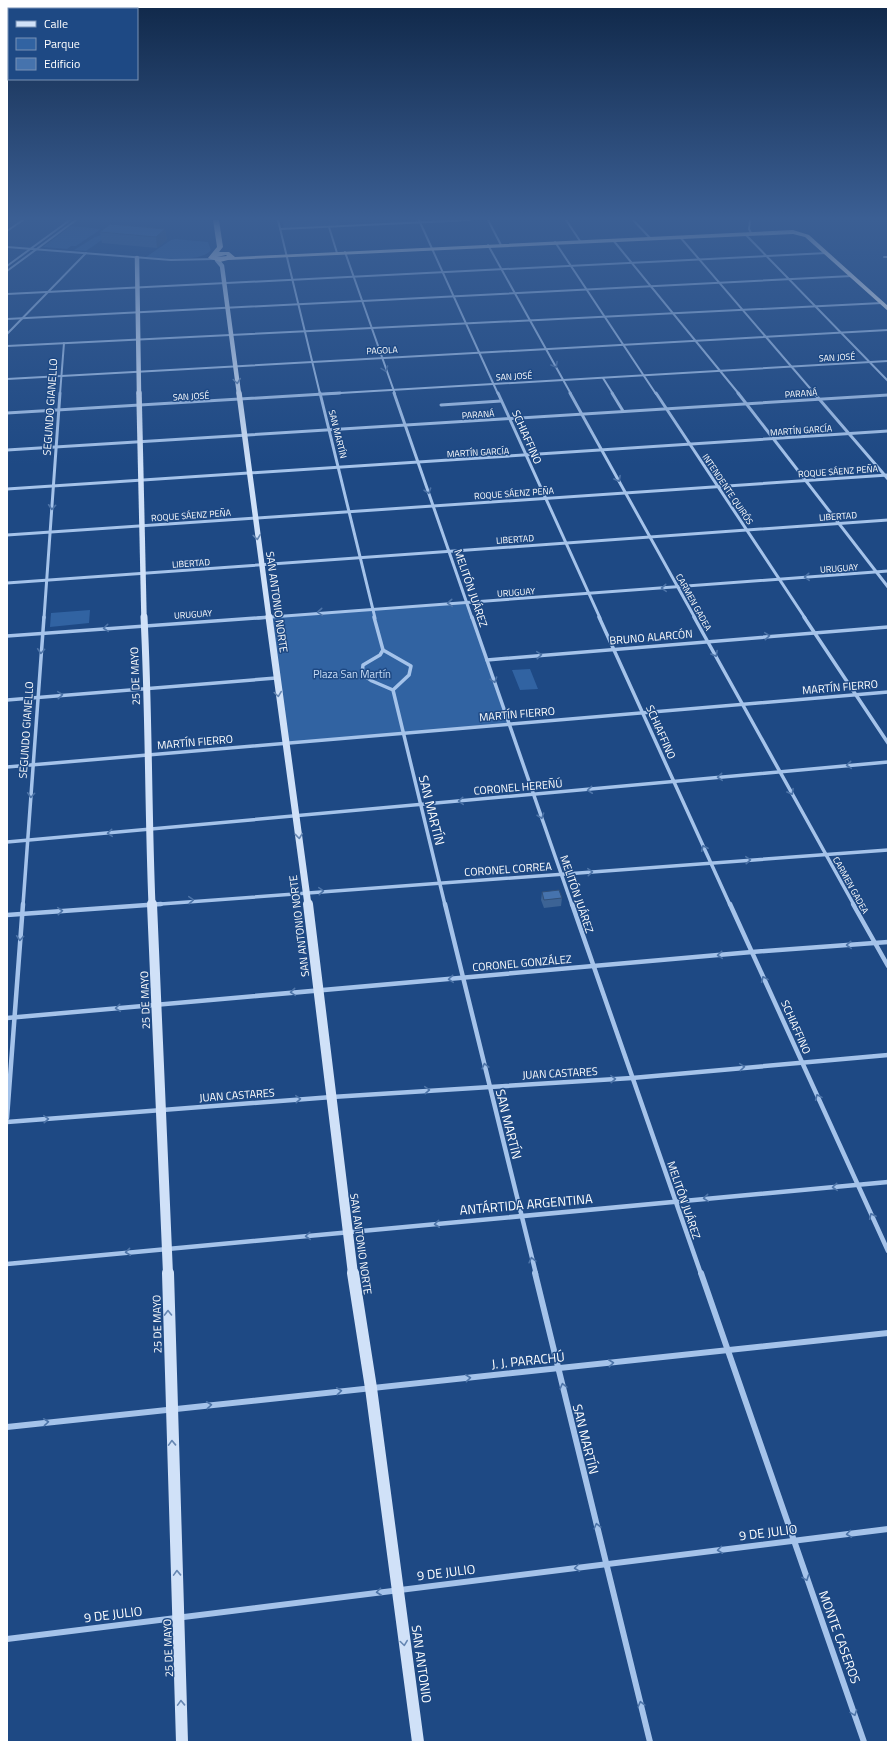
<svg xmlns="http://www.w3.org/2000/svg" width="895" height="1749" viewBox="0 0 895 1749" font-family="'Titillium Web',sans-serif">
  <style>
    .green { fill: #3163a2 }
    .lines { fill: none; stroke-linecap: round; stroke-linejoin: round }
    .street-far4 { stroke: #a5c3ea; stroke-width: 2 }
    .street-far3 { stroke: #a5c3ea; stroke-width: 3 }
    .street-far2 { stroke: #a5c3ea; stroke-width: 3.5 }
    .street-far1 { stroke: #a5c3ea; stroke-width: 4.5 }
    .street { stroke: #a5c3ea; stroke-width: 6 }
    .secondary-far4 { stroke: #d0e1f8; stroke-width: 4.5 }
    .secondary-far3 { stroke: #d0e1f8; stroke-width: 5.5 }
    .secondary-far2 { stroke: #d0e1f8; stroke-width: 7 }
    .secondary-far1 { stroke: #d0e1f8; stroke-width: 10 }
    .secondary { stroke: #d0e1f8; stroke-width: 12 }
    .highway { fill: #fff; fill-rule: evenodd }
    .wall { fill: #3c6395 }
    .shaded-wall { fill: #315079 }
    .building { fill: #4673ad; stroke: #315079 }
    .oneway { stroke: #4d74a8 }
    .oneway2 { stroke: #6586b2 }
    .labels { text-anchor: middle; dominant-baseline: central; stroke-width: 3; stroke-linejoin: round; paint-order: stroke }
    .far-street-label { font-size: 9px; fill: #fff; stroke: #1e4984 }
    .street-label { font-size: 11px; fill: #fff; stroke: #1e4984 }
    .park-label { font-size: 11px; fill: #c9def7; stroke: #1e4984 }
    .near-street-label { font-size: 13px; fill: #fff; stroke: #1e4984 }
  </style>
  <rect width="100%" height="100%" fill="#1e4984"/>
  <g class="green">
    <path d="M282,220H338L340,225L284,228Z"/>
    <path d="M71,226L101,229L76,246H71L67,249L43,247Z"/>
    <path d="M101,235H109L86,251L74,250L95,237Z"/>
    <path d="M175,239L208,242L211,250C201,263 162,258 146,257L171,240Z"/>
    <path d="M466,602L509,724L285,743L269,616Z"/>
    <path d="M90,610L89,623L50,627L51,613Z"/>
    <path d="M530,669L538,689L520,690L512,670Z"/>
  </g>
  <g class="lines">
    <g class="street-far4">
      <path d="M278,220L320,394"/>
      <path d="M419,220L498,394"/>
      <path d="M488,220L501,245"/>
      <path d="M566,220L580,241"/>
      <path d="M633,220L650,238"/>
      <path d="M750,220L749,229L751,233"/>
      <path d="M329,227L337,253"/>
      <path d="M280,229L470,220"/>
      <path d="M7,231L23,220"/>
      <path d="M745,234L888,381"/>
      <path d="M680,237L815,394"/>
      <path d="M613,240L739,394"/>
      <path d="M555,242L656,394"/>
      <path d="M488,245L571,394"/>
      <path d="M7,247L171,260L214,259"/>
      <path d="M345,252L395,394"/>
      <path d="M884,257H888"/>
      <path d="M7,266L70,220"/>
      <path d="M7,271L76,220"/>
      <path d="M7,294L827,253"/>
      <path d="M7,319L852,276"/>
      <path d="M7,334L86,253"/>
      <path d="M7,346L882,303"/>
      <path d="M603,378L613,394"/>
      <path d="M7,379L888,330"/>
      <path d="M60,394L64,343"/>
      <path d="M323,394L888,361"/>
    </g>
    <g class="street-far3">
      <path d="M320,393L375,618"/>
      <path d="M394,393L472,618"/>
      <path d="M498,393L600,618"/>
      <path d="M570,393L695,618"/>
      <path d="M612,393L623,411"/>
      <path d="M656,393L805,618"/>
      <path d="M738,393L888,587"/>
      <path d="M814,393L888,479"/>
      <path d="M441,405L501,401"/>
      <path d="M7,413L340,393"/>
      <path d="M7,450L888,395"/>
      <path d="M7,489L888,431"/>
      <path d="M7,535L888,475"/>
      <path d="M7,583L888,520"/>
      <path d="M44,618L60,393"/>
      <path d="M258,618L888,571"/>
    </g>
    <g class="street-far2">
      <path d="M374,617L383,650L380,655L363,665L362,674L372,681L393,690L445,905"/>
      <path d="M472,617L572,905"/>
      <path d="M599,617L730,905"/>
      <path d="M694,617L854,905"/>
      <path d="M804,617L888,743"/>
      <path d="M7,636L271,617"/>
      <path d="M383,650L411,666L409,675L393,690"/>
      <path d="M487,660L888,627"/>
      <path d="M7,700L276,678"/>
      <path d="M7,767L888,692"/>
      <path d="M7,842L888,762"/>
      <path d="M23,905L44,617"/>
      <path d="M147,905L888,850"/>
    </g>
    <g class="street-far1">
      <path d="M445,904L536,1274"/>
      <path d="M572,904L701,1274"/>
      <path d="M730,904L888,1251"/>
      <path d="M853,904L888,966"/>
      <path d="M7,915L161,904"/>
      <path d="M7,1018L752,952L888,942"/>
      <path d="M7,1118L23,904"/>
      <path d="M7,1122L332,1097L632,1078L888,1055"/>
      <path d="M7,1264L888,1182"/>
    </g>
    <g class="street">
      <path d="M535,1273L650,1742"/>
      <path d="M701,1273L864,1742"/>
      <path d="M7,1427L888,1333"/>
      <path d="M7,1639L888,1529"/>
    </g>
    <g class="secondary-far4">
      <path d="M137,258L139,394"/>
      <path d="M217,260L222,266L239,394"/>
    </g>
    <g class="secondary-far3">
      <path d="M139,393L144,618"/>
      <path d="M239,393L269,618"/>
    </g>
    <g class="secondary-far2">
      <path d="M144,617C149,713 148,809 152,905"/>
      <path d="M269,617L308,905"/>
    </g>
    <g class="secondary-far1">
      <path d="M152,904L168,1274"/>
      <path d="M308,904L353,1274"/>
    </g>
    <g class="secondary">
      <path d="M168,1273L182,1742"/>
      <path d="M353,1273L371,1388L418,1742"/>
    </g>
    <path class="highway" d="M213,220H219L223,247L219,252H229L235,257L793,230L809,235L888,306V311L805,237L793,234L228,260L220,262L208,258L217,247ZM226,255L227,256L217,257Z"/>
  </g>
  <g class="wall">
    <path d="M165,229L167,240L157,248L102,243L100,232Z"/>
    <path d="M542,892L562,898L561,906L544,908L541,900Z"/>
  </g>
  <path class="shaded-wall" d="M165,229L167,240L157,248L156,237Z"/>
  <g class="building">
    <path d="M110,224L165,229L156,237L100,232Z"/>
    <path d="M559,890L562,898L544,900L542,892Z"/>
  </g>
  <defs><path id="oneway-chevron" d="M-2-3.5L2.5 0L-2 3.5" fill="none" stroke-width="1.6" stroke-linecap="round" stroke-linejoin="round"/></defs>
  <g class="oneway">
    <use href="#oneway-chevron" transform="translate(555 365) rotate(61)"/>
    <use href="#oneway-chevron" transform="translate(385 369) rotate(70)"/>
    <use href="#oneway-chevron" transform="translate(618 479) rotate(61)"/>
    <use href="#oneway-chevron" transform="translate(428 491) rotate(71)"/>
    <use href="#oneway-chevron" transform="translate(52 507) rotate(94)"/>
    <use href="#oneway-chevron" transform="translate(807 577) rotate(176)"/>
    <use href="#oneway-chevron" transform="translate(664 588) rotate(176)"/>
    <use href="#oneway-chevron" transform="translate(450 603) rotate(176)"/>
    <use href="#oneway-chevron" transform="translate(320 612) rotate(176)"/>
    <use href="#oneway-chevron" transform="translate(106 628) rotate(175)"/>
    <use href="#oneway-chevron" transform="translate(767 636) rotate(-5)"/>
    <use href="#oneway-chevron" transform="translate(41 651) rotate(94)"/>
    <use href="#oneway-chevron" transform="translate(715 654) rotate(61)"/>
    <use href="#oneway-chevron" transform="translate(539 655) rotate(-5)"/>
    <use href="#oneway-chevron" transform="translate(494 680) rotate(71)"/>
    <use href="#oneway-chevron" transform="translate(60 695) rotate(-5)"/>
    <use href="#oneway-chevron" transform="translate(849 765) rotate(175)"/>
    <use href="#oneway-chevron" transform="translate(720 777) rotate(175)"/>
    <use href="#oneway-chevron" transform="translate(590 790) rotate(174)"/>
    <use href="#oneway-chevron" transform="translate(791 792) rotate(61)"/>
    <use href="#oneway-chevron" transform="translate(31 795) rotate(94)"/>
    <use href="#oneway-chevron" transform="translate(461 801) rotate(176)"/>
    <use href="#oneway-chevron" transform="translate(541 816) rotate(71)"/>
    <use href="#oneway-chevron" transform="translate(110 833) rotate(175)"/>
    <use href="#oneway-chevron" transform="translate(704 848) rotate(-115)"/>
    <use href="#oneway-chevron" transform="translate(748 860) rotate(-4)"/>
    <use href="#oneway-chevron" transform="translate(590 872) rotate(-4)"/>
    <use href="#oneway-chevron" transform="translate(321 891) rotate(-4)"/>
    <use href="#oneway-chevron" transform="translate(191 900) rotate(-4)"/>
    <use href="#oneway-chevron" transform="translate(60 911) rotate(-5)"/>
    <use href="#oneway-chevron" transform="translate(20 938) rotate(94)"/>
    <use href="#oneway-chevron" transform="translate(849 945) rotate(176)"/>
    <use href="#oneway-chevron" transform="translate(720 955) rotate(175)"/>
    <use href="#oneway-chevron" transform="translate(451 979) rotate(175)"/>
    <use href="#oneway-chevron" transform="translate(764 979) rotate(-114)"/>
    <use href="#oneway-chevron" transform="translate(293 992) rotate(175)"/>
    <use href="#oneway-chevron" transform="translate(118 1008) rotate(175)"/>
    <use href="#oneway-chevron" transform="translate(485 1066) rotate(-104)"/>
    <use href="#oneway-chevron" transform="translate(742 1067) rotate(-5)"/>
    <use href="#oneway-chevron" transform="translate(613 1079) rotate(-3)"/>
    <use href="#oneway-chevron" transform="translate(427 1090) rotate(-4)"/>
    <use href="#oneway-chevron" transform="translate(818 1097) rotate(-114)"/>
    <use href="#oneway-chevron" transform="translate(298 1099) rotate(-4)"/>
    <use href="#oneway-chevron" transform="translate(46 1119) rotate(-4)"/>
    <use href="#oneway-chevron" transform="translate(835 1187) rotate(175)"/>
    <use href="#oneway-chevron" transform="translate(706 1198) rotate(175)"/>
    <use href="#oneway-chevron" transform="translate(872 1216) rotate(-115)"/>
    <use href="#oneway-chevron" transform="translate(437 1224) rotate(174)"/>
    <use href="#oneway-chevron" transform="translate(308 1236) rotate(175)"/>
    <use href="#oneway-chevron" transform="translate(128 1252) rotate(174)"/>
    <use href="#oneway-chevron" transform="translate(532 1260) rotate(-104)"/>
    <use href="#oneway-chevron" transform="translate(611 1363) rotate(-6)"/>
    <use href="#oneway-chevron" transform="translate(468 1378) rotate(-6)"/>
    <use href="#oneway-chevron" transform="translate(563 1386) rotate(-104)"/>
    <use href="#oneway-chevron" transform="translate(339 1391) rotate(-6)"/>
    <use href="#oneway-chevron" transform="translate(209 1405) rotate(-6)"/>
    <use href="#oneway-chevron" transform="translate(46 1422) rotate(-6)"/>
    <use href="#oneway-chevron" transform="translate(597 1526) rotate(-104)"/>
    <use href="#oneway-chevron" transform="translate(849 1534) rotate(173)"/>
    <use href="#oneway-chevron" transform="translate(720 1550) rotate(173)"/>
    <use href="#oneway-chevron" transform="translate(577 1568) rotate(173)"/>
    <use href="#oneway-chevron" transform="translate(806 1578) rotate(70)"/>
    <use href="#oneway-chevron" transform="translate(379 1592) rotate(173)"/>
    <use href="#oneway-chevron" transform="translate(641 1704) rotate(-104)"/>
    <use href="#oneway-chevron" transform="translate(854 1713) rotate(70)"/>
  </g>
  <g class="oneway2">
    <use href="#oneway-chevron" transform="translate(237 381) rotate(82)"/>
    <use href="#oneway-chevron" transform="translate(257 537) rotate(83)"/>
    <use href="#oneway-chevron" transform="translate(278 694) rotate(82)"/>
    <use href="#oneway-chevron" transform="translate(299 836) rotate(84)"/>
    <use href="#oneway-chevron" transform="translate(168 1313) rotate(-91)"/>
    <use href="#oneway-chevron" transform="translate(172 1443) rotate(-92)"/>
    <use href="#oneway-chevron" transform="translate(177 1573) rotate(-92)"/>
    <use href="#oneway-chevron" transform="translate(404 1643) rotate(82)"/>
    <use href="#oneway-chevron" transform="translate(181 1703) rotate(-92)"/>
  </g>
  <linearGradient id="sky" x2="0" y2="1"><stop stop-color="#102849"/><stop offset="0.47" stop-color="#3b5f94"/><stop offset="1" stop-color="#3b5f94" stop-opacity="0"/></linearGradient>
  <rect width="895" height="465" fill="url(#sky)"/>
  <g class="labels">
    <g class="far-street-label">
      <text transform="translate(382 350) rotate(-3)">PAGOLA</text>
      <text transform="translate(837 357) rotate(-3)">SAN JOSÉ</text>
      <text transform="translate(514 376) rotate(-3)">SAN JOSÉ</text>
      <text transform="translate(801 393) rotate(-4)">PARANÁ</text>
      <text transform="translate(191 396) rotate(-3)">SAN JOSÉ</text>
      <text transform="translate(478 414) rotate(-4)">PARANÁ</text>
      <text transform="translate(801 430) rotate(-4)">MARTÍN GARCÍA</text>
      <text transform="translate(338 434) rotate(76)">SAN MARTÍN</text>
      <text transform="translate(478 452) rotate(-3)">MARTÍN GARCÍA</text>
      <text transform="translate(838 471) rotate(-4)">ROQUE SÁENZ PEÑA</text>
      <text transform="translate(728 489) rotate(56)">INTENDENTE QUIRÓS</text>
      <text transform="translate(514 493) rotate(-4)">ROQUE SÁENZ PEÑA</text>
      <text transform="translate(191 515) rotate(-4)">ROQUE SÁENZ PEÑA</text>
      <text transform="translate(838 516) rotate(-4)">LIBERTAD</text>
      <text transform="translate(515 539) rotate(-4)">LIBERTAD</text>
      <text transform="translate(191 563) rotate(-4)">LIBERTAD</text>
      <text transform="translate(839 568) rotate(-4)">URUGUAY</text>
      <text transform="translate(516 592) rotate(-4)">URUGUAY</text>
      <text transform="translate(694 602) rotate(61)">CARMEN GADEA</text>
      <text transform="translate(193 614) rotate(-4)">URUGUAY</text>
      <text transform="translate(851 885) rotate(61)">CARMEN GADEA</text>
    </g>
    <g class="street-label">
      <text transform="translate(50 407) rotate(-86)">SEGUNDO GIANELLO</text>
      <text transform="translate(527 437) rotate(66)">SCHIAFFINO</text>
      <text transform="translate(471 588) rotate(71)">MELITÓN JUÁREZ</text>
      <text transform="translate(277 602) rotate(82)">SAN ANTONIO NORTE</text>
      <text transform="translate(651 637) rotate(-5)">BRUNO ALARCÓN</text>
      <text transform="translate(135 676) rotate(-92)">25 DE MAYO</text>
      <text transform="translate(840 687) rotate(-5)">MARTÍN FIERRO</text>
      <text transform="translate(517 714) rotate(-5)">MARTÍN FIERRO</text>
      <text transform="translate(26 730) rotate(-86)">SEGUNDO GIANELLO</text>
      <text transform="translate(661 732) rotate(66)">SCHIAFFINO</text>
      <text transform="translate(195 742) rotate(-5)">MARTÍN FIERRO</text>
      <text transform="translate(518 787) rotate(-5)">CORONEL HEREÑÚ</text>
      <text transform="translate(508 869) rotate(-4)">CORONEL CORREA</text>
      <text transform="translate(577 894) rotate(71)">MELITÓN JUÁREZ</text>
      <text transform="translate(299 926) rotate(-97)">SAN ANTONIO NORTE</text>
      <text transform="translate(522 963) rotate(-5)">CORONEL GONZÁLEZ</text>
      <text transform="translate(145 1000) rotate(-92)">25 DE MAYO</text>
      <text transform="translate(796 1027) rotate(66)">SCHIAFFINO</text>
      <text transform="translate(560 1073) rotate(-3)">JUAN CASTARES</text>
      <text transform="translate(237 1095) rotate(-4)">JUAN CASTARES</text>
      <text transform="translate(684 1200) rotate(71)">MELITÓN JUÁREZ</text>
      <text transform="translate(361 1244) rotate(82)">SAN ANTONIO NORTE</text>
      <text transform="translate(157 1324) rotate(-91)">25 DE MAYO</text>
      <text transform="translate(168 1648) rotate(-92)">25 DE MAYO</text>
    </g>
    <g class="park-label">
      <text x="352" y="674">Plaza San Martín</text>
    </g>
    <g class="near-street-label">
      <text transform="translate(432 810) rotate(76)">SAN MARTÍN</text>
      <text transform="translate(509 1124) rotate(76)">SAN MARTÍN</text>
      <text transform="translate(526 1204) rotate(-5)">ANTÁRTIDA ARGENTINA</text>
      <text transform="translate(528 1360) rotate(-6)">J. J. PARACHÚ</text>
      <text transform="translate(586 1439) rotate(76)">SAN MARTÍN</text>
      <text transform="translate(768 1532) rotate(-7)">9 DE JULIO</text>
      <text transform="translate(446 1572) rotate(-7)">9 DE JULIO</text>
      <text transform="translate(113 1614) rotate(-7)">9 DE JULIO</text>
      <text transform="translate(840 1637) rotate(70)">MONTE CASEROS</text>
      <text transform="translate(422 1664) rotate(82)">SAN ANTONIO</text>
    </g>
  </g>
  <rect width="895" height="1749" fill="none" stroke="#ffffff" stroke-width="16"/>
  <rect x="8" y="8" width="130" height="72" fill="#1e4984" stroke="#7892b5"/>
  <rect x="16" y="21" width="20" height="6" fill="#d0e1f8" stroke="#7892b5"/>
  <text x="44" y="28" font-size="12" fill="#ffffff">Calle</text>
  <rect x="16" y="38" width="20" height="12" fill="#3163a2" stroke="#7892b5"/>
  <text x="44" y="48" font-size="12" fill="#ffffff">Parque</text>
  <rect x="16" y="58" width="20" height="12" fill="#4673ad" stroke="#7892b5"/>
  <text x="44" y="68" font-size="12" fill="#ffffff">Edificio</text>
</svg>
